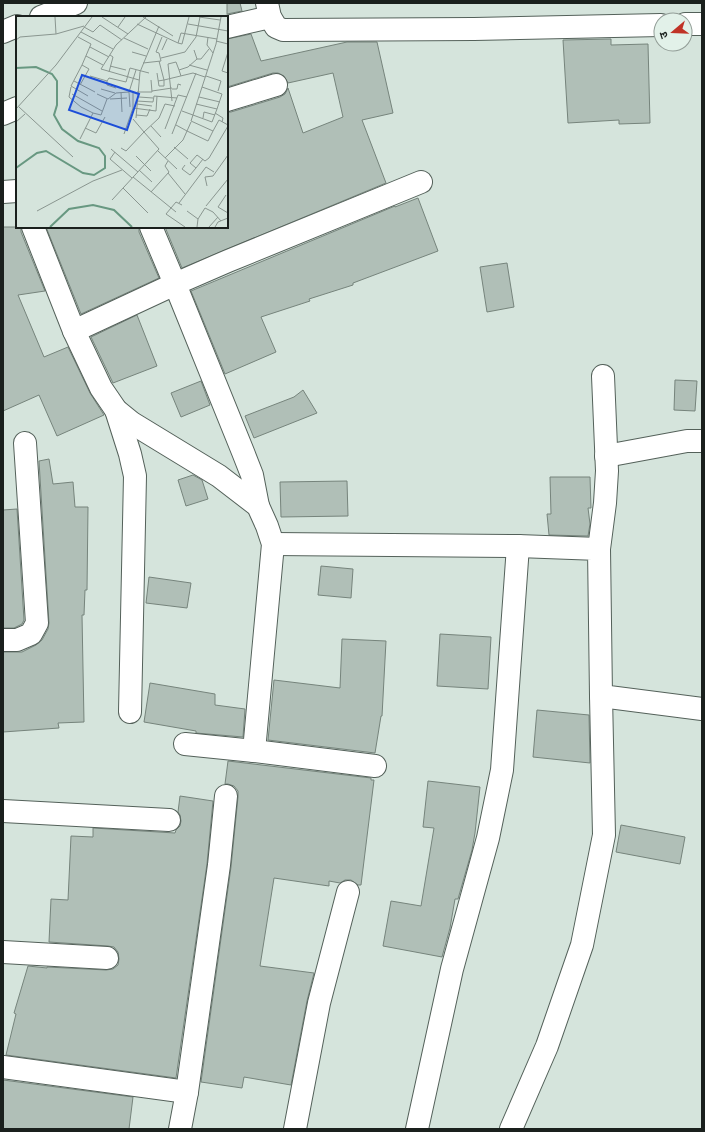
<svg xmlns="http://www.w3.org/2000/svg" width="705" height="1132" viewBox="0 0 705 1132" font-family="'PT Serif','Noto Sans Devanagari',serif">
  <style>
    .building { fill: #b0bfb7; stroke: #76847c }
    .lines { fill: none; stroke-linecap: round; stroke-linejoin: round }
    .minor-casing { stroke: #54615a; stroke-width: 24 }
    .minor { stroke: #fff; stroke-width: 22 }
    .inset-river { fill: none; stroke: #689881; stroke-width: 2 }
    .inset-road { fill: none; stroke: #8a9690; stroke-width: 1 }
    .view { fill: #1d4ed8; fill-opacity: 0.15; stroke: #1d4ed8; stroke-width: 2 }
    .inset-edge { fill: none; stroke: #1a201d; stroke-width: 2 }
  </style>
  <rect width="100%" height="100%" fill="#d5e4dc"/>
  <g class="building">
    <path d="M227,3H240L242,11L227,14Z"/>
    <path d="M251,34L261,61L347,42H377L393,113L362,120L386,183L182,268L165,227H227V112H231L280,97L285,94L288,88L303,133L343,117L333,73L288,83L284,76L278,73H273L227,87V39Z"/>
    <path d="M611,39V45L648,44L650,123L619,124V120L568,123L563,40Z"/>
    <path d="M418,198L438,251L353,283V285L309,299L310,301L261,317L276,352L225,374L191,291L395,206V207Z"/>
    <path d="M3,227H21V232L45,291L18,295L44,357L68,347L90,393L104,415L57,436L39,395L3,411Z"/>
    <path d="M46,227H139V232L159,278L81,314Z"/>
    <path d="M507,263L514,307L487,312L480,267Z"/>
    <path d="M137,315L157,366L113,383L91,337Z"/>
    <path d="M675,380L697,381L695,411L674,410Z"/>
    <path d="M201,381L210,405L181,417L171,393Z"/>
    <path d="M303,390L317,413L254,438L245,416L294,397Z"/>
    <path d="M49,459L53,484L73,482L75,507H88L87,590H85L84,615H82L84,722L58,723L59,728L3,732V652H22L36,645L42,640L48,629L49,623L39,461Z"/>
    <path d="M193,475L202,480L208,499L186,506L178,480Z"/>
    <path d="M550,477H590L591,508H588L590,524L588,536L549,535L547,514H551Z"/>
    <path d="M347,481L348,516L281,517L280,482Z"/>
    <path d="M17,509L24,620L22,624L14,628H3V510Z"/>
    <path d="M321,566L353,569L351,598L318,595Z"/>
    <path d="M149,577L191,583L187,608L146,603Z"/>
    <path d="M440,634L491,637L488,689L437,686Z"/>
    <path d="M342,639L386,641L382,716H381L375,753L268,740L274,680L340,688Z"/>
    <path d="M150,683L215,694V705L245,709L243,737L196,733V731L144,722Z"/>
    <path d="M537,710L589,715L590,763L533,757Z"/>
    <path d="M228,761L371,778V780H374L361,885H358L351,880H345L340,883L329,881V886L274,878L260,966L314,973L307,1001L291,1085L244,1077L242,1088L201,1082L231,867L238,797V791L234,786L228,784H225Z"/>
    <path d="M428,781L480,787L475,833L472,850L458,899H455L450,928L442,957L383,946L391,901L421,906L434,828L423,827Z"/>
    <path d="M180,796L213,801L207,864L176,1078L6,1055L16,1014L14,1013L28,966L47,968V967L106,970L113,969L118,965L119,959L118,952L114,947L108,946L49,942L51,899L68,900L71,836L93,837V828L175,833L176,830L180,826L181,821L180,815L178,812Z"/>
    <path d="M621,825L685,837L680,864L616,852Z"/>
    <path d="M3,1080L133,1097L129,1129H3Z"/>
  </g>
  <g class="lines">
    <g class="minor-casing">
      <g id="minor">
        <path d="M267,3L270,17L276,27L283,30L474,29L661,25"/>
        <path d="M41,17L76,3"/>
        <path d="M685,24H702"/>
        <path d="M227,27L270,17"/>
        <path d="M3,32L17,26"/>
        <path d="M227,100L276,85"/>
        <path d="M3,114L17,108"/>
        <path d="M3,192L17,191"/>
        <path d="M33,227L74,331L101,388L116,410L132,423L219,476L258,506L267,526L273,544L254,751"/>
        <path d="M151,227L175,284L243,452L252,475L258,506"/>
        <path d="M74,331L175,284L228,261L421,182"/>
        <path d="M116,410L130,454L135,476L130,712"/>
        <path d="M606,456L687,441H702"/>
        <path d="M273,544L518,546L599,549L601,696L702,709"/>
        <path d="M599,549L605,503L607,471L603,376"/>
        <path d="M3,640H17L31,634L37,623L25,443"/>
        <path d="M185,744L254,751L375,766"/>
        <path d="M3,811L169,820"/>
        <path d="M3,952L107,958"/>
        <path d="M3,1067L187,1092"/>
        <path d="M180,1129L187,1092L219,865L226,796"/>
        <path d="M295,1129L319,1003L348,892"/>
        <path d="M417,1129L452,969L488,838L502,770L518,546"/>
        <path d="M511,1129L547,1046L582,945L604,835L601,696"/>
      </g>
    </g>
    <use href="#minor" class="minor"/>
  </g>
  <g transform="translate(16 16)">
    <rect width="212" height="212" fill="#d5e4dc"/>
    <path class="inset-river" d="M0,52L20,51L36,58L41,65V89L38,99L46,113L62,125L83,132L89,140V152L78,159L67,157L30,135L21,137L0,152M34,211L53,193L77,189L98,194L116,211"/>
    <path class="inset-road" d="M39,1L40,18M86,1L112,18M127,1L157,20M183,1L204,4M205,1L200,28L175,105L197,115L203,104L212,109M121,8L162,27L165,17L201,23M172,8L212,15M68,11L77,16L84,9L106,24M102,11L109,1M65,16L97,33M62,21L75,28L66,49L73,53L64,69M192,21L191,29L197,37M108,22L132,33M0,24L4,21L40,18L68,10M200,25L212,28M162,27L166,28L173,1M74,31L93,41M146,34L151,23M116,36L130,40M212,36L206,55L212,57M70,40L87,49M145,42L169,36L180,21L184,1M181,43H185L193,33M143,45L148,64L177,57L189,61M127,47L145,45L143,37L140,36L146,21M66,49L55,70L72,80M173,49L191,54M94,50L110,54M93,56L97,41L94,39M141,57L143,70H148V64L142,65M74,60L91,65L93,62L110,66L114,52L133,57M165,60L163,54L172,51L181,43L178,34M190,60L205,65L202,75M123,64L85,53L100,29L130,1M58,65L79,76M91,65V69L100,72M55,71L53,81L65,91L77,97M186,71L206,78L201,93M85,73L99,77M156,73H161L162,68L165,69M136,75L156,72M105,76L106,96M113,76L114,91M117,76V92M121,76H136L135,64M56,78L86,95M81,78L92,83L100,77L113,76L120,54M123,81L137,82M183,81L204,86M94,83L111,82M121,85L137,86L138,80L161,82M156,85L152,48L160,46L163,54M121,88L136,90M3,91L57,141M0,93L40,49L76,1M166,95L196,106L201,93L180,88M199,97L207,102L206,106M120,99L131,100L134,93M120,102L124,56L143,10M187,102L188,96L199,99M117,103L128,116L143,102L149,88L159,90M0,106L9,98M160,109L171,115M135,110L145,121M69,112L80,117L89,101M149,113L162,79L171,81M171,115L192,125L197,115M108,118L117,92L140,95L141,80M156,118L180,57M64,123L77,97L85,99L91,83M158,131L172,143M95,133L122,156M142,135L161,153M99,136L94,143L116,162M120,140L135,155M149,142L167,124L175,106M187,143L180,152L174,147L181,139L189,145L193,142L212,110M169,149L166,153L174,159L180,152M123,154L136,166M152,157L169,178M117,161L160,196M191,170L189,161L197,160L212,139M107,172L132,197M135,176L153,156L149,150L152,145M210,179L202,191L212,197M96,184L143,133L128,116L110,135L105,132M163,187L190,151L198,156M166,189L160,186L150,198L169,211M190,190L212,163M21,195L77,165L106,154M171,195L182,203M181,211L182,203L189,192L197,196L205,205M193,211L202,201M199,211L202,206L212,202"/>
    <path class="view" d="M66,59L123,78L111,114L53,94Z"/>
    <rect width="212" height="212" class="inset-edge"/>
  </g>
  <rect width="705" height="1132" fill="none" stroke="#1a201d" stroke-width="8"/>
  <g transform="translate(673 32) rotate(251)"><circle r="19" fill="#e2f1e9" stroke="#929d97"/>
  <path d="M0-3L7 15L0 10L-7 15Z" fill="#c03327"/>
  <text y="-6" font-size="11" font-weight="bold" text-anchor="middle" fill="#1a201d">उ</text>
  </g>
</svg>
